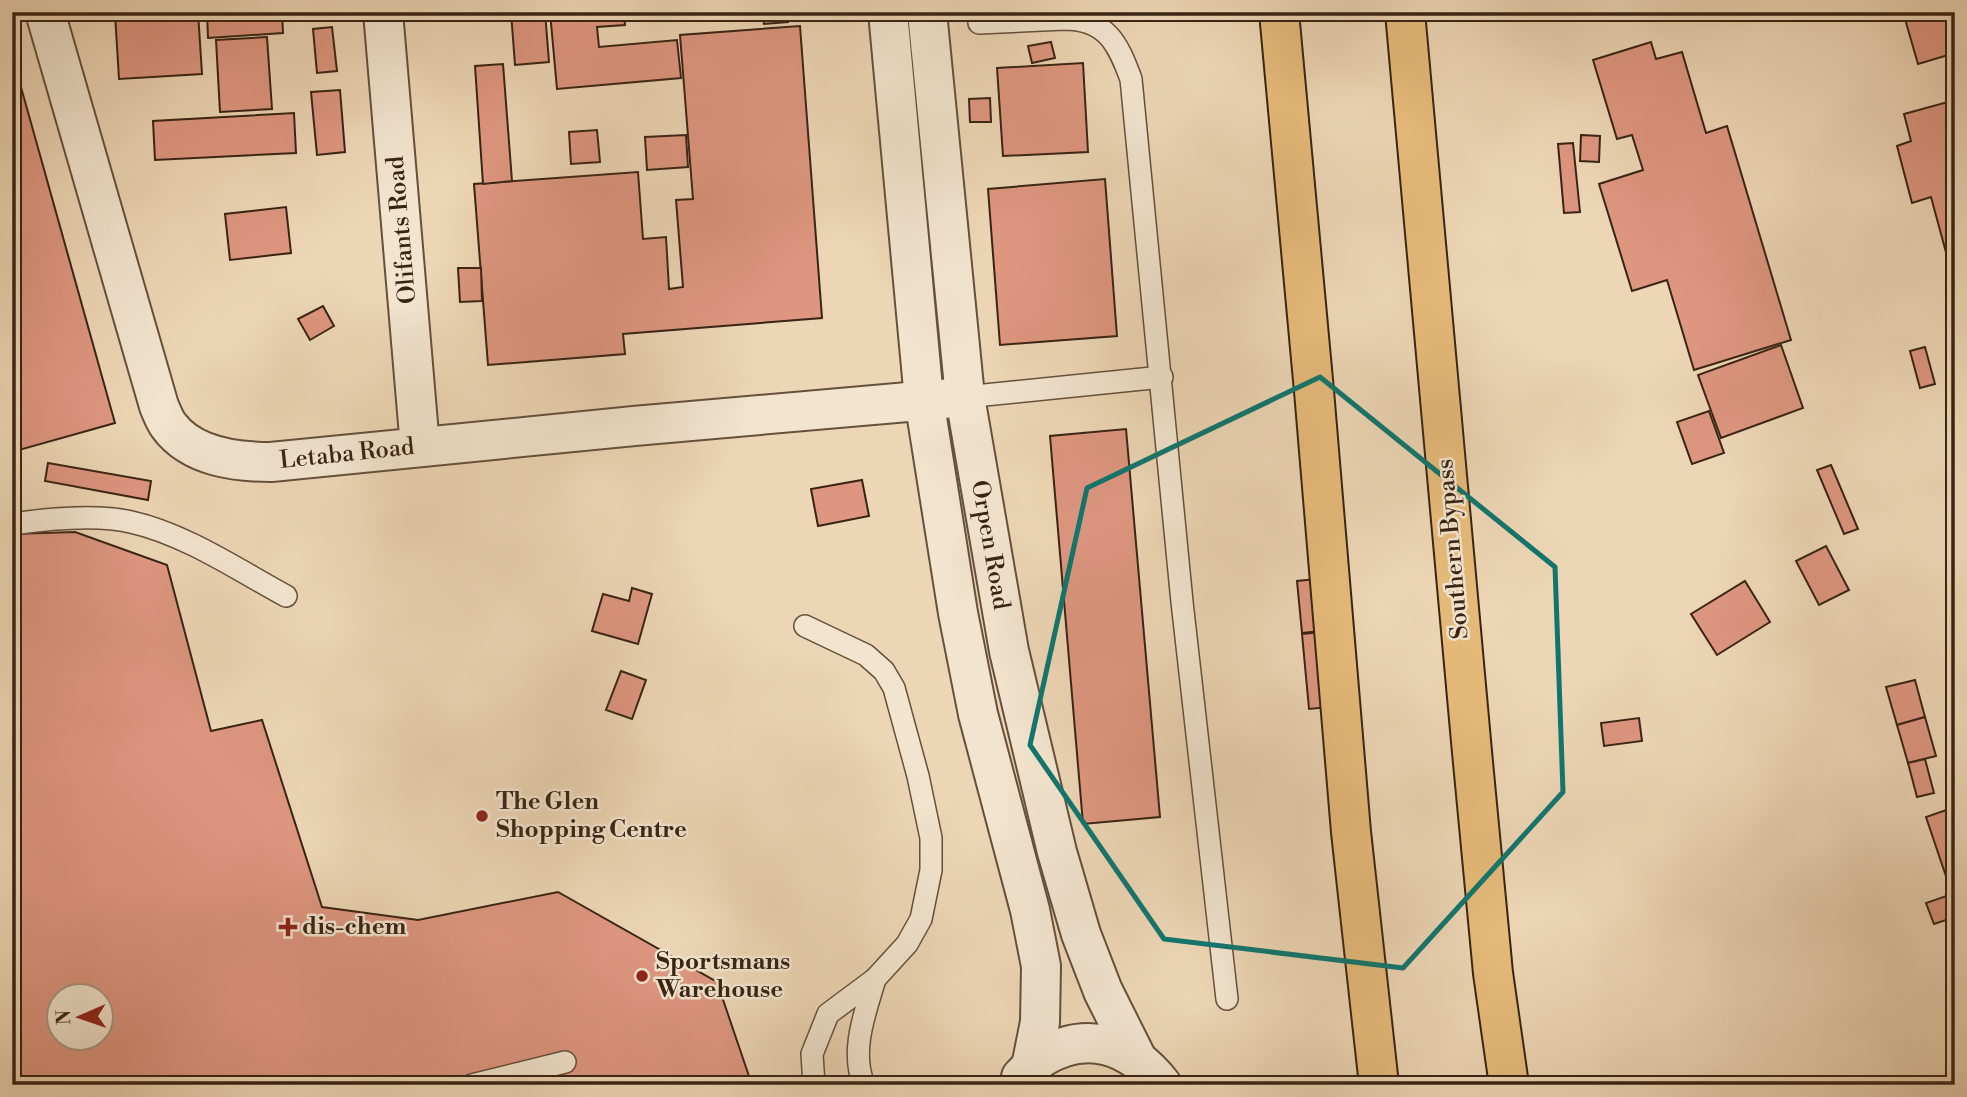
<svg xmlns="http://www.w3.org/2000/svg" width="1967" height="1097" viewBox="0 0 1967 1097" font-family="'Libre Bodoni',serif">
  <style>
    .building { fill: #de9680; stroke: #382414; stroke-width: 2; fill-rule: evenodd }
    .lines { fill: none; stroke-linecap: round; stroke-linejoin: round }
    .service-casing { stroke: #65503c; stroke-width: 24 }
    .minor-casing { stroke: #65503c; stroke-width: 42 }
    .tertiary-casing { stroke: #65503c; stroke-width: 42 }
    .motorway-casing { stroke: #382414; stroke-width: 42 }
    .service { stroke: #f3e4cf; stroke-width: 21 }
    .minor { stroke: #f3e4cf; stroke-width: 38 }
    .tertiary { stroke: #f3e4cf; stroke-width: 38 }
    .motorway { stroke: #e6bb7a; stroke-width: 38 }
    .marked { fill: none; stroke: #0f766e; stroke-width: 5; stroke-linejoin: round }
    .poi-dot { fill: #8f2418; stroke: #f3e4cf; stroke-width: 2.5 }
    .labels { text-anchor: middle; dominant-baseline: central; stroke-width: 5; stroke-linejoin: round; paint-order: stroke }
    .street-label { font-size: 24px; fill: #382414; stroke: #f3e4cf }
    .poi-label { font-size: 24px; font-weight: bold; fill: #382414; stroke: #f3e4cf; text-anchor: start }
  </style>
  <rect width="100%" height="100%" fill="#edd6b5"/>
  <filter id="stains"><feTurbulence type="fractalNoise" baseFrequency=".00286" numOctaves="4"/><feColorMatrix values="0 0 0 0 .2 0 0 0 0 .09 0 0 0 0 .02 0 0 0 .5 -.17"/></filter>
  <radialGradient id="worn" r=".72"><stop offset=".6" stop-color="#630" stop-opacity="0"/><stop offset="1" stop-color="#630" stop-opacity=".3"/></radialGradient>
  <g class="building">
    <path d="M143,12H198L202,74L119,79L115,14Z"/>
    <path d="M207,12H282L283,33L208,38Z"/>
    <path d="M511,12H545L549,62L515,65Z"/>
    <path d="M550,12H624L625,25L597,27L599,47L677,40L681,78L557,89Z"/>
    <path d="M763,12H787L788,22L764,24Z"/>
    <path d="M1903,12H1955V53L1918,64Z"/>
    <path d="M800,26L822,318L623,334L625,354L488,365L474,184L638,172L643,239L666,237L669,289L683,287L676,200L693,199L680,35Z"/>
    <path d="M332,27L337,71L317,73L313,29Z"/>
    <path d="M267,37L272,109L220,112L216,40Z"/>
    <path d="M1051,42L1055,58L1032,63L1028,46Z"/>
    <path d="M1651,42L1656,59L1682,52L1706,133L1727,126L1791,340L1694,370L1667,280L1632,291L1599,184L1643,170L1632,135L1617,139L1593,60Z"/>
    <path d="M12,55L115,423L12,452Z"/>
    <path d="M1083,63L1088,152L1003,156L997,68Z"/>
    <path d="M503,64L512,181L483,184L475,66Z"/>
    <path d="M340,90L345,152L317,155L311,92Z"/>
    <path d="M990,98L991,122H970L969,99Z"/>
    <path d="M1955,100V254L1947,256L1931,197L1912,203L1897,146L1911,141L1904,114Z"/>
    <path d="M294,113L296,153L155,160L153,121Z"/>
    <path d="M597,130L600,162L571,164L569,132Z"/>
    <path d="M686,135L688,167L647,170L645,137Z"/>
    <path d="M1581,135L1600,136L1599,162L1580,161Z"/>
    <path d="M1573,143L1580,212L1564,213L1558,144Z"/>
    <path d="M1105,179L1117,336L1000,345L988,189Z"/>
    <path d="M286,207L291,253L230,260L225,214Z"/>
    <path d="M458,268H481L482,301L460,302Z"/>
    <path d="M323,306L334,326L310,340L298,319Z"/>
    <path d="M1781,345L1803,408L1721,438L1698,375Z"/>
    <path d="M1925,347L1935,384L1920,388L1910,351Z"/>
    <path d="M1709,411L1724,453L1692,464L1677,422Z"/>
    <path d="M1126,429L1160,817L1083,824L1050,436Z"/>
    <path d="M48,463L151,481L148,500L45,481Z"/>
    <path d="M1831,465L1858,529L1844,534L1817,470Z"/>
    <path d="M862,480L869,516L818,526L811,489Z"/>
    <path d="M75,532L167,565L211,731L262,720L322,907L418,920L558,892L717,982L752,1085H12V534ZM60,996H102V1038H60Z"/>
    <path d="M1826,546L1849,590L1819,605L1796,561Z"/>
    <path d="M1316,579L1321,631L1302,633L1297,581Z"/>
    <path d="M1745,581L1770,622L1717,655L1691,614Z"/>
    <path d="M632,588L652,594L638,644L592,631L603,594L629,601Z"/>
    <path d="M1322,632L1329,707L1309,709L1302,634Z"/>
    <path d="M621,671L646,680L632,719L606,710Z"/>
    <path d="M1915,680L1925,717L1897,725L1886,687Z"/>
    <path d="M1925,717L1936,756L1908,763L1897,725Z"/>
    <path d="M1639,718L1642,741L1604,746L1601,723Z"/>
    <path d="M1925,759L1934,793L1917,797L1908,763Z"/>
    <path d="M1955,807V893L1952,894L1926,817Z"/>
    <path d="M1952,894L1955,917L1934,924L1926,903Z"/>
  </g>
  <g class="lines">
    <g class="service-casing">
      <g id="service">
        <path d="M979,23L1064,19C1107,19 1118,44 1131,79L1182,602L1227,999"/>
        <path d="M965,397L1162,377"/>
        <path d="M12,524C47,519 97,514 131,522C185,534 238,570 286,596"/>
        <path d="M805,626L866,655L884,671L894,688L918,776L931,838V870L921,919L907,944L875,979L828,1014L812,1054L814,1085"/>
        <path d="M472,1085L565,1062"/>
        <path d="M864,1085C850,1051 865,1013 875,979"/>
      </g>
    </g>
    <g class="minor-casing">
      <g id="minor">
        <path d="M45,12L159,406C162,413 165,421 169,426C192,457 236,462 271,462L634,426L965,397"/>
        <path d="M383,12L420,447"/>
      </g>
    </g>
    <g class="tertiary-casing">
      <g id="tertiary">
        <path d="M888,12L924,399L958,613L978,714L1030,910L1041,966L1040,1022L1031,1067"/>
        <path d="M927,12L965,397L1009,651L1057,852L1081,934L1103,991L1137,1059"/>
        <path d="M1021,1077C1027,1071 1034,1063 1041,1058C1087,1029 1131,1045 1162,1085"/>
      </g>
    </g>
    <g class="motorway-casing">
      <g id="motorway">
        <path d="M1279,12L1314,391L1351,832L1379,1085"/>
        <path d="M1405,12L1472,752L1493,973L1509,1085"/>
      </g>
    </g>
    <use href="#service" class="service"/>
    <use href="#minor" class="minor"/>
    <use href="#tertiary" class="tertiary"/>
    <use href="#motorway" class="motorway"/>
  </g>
  <path class="marked" d="M1320,377L1555,567L1563,792L1403,968L1164,939L1030,745L1087,488Z"/>
  <g class="poi-dot">
    <circle cx="482" cy="816" r="7"/>
    <path d="M284.5 916.5h7v7h7v7h-7v7h-7v-7h-7v-7h7z"/>
    <circle cx="642" cy="976" r="7"/>
  </g>
  <g class="labels">
    <g class="street-label">
      <text transform="translate(402 230) rotate(-95)">Olifants Road</text>
      <text transform="translate(347 454) rotate(-6)">Letaba Road</text>
      <text transform="translate(990 545) rotate(80)">Orpen Road</text>
      <text transform="translate(1453 549) rotate(-95)">Southern Bypass</text>
    </g>
    <g class="poi-label">
      <text x="496" y="802">The Glen<tspan x="496" dy="28">Shopping Centre</tspan></text>
      <text x="302" y="927">dis-chem</text>
      <text x="656" y="962">Sportsmans<tspan x="656" dy="28">Warehouse</tspan></text>
    </g>
  </g>
  <rect width="1967" height="1097" fill="none" stroke="#edd6b5" stroke-width="42"/>
  <rect x="14" y="14" width="1939" height="1069" fill="none" stroke="#382414" stroke-width="3.5"/>
  <rect x="21" y="21" width="1925" height="1055" fill="none" stroke="#382414" stroke-width="2"/>
  <g transform="translate(80 1017) rotate(268)"><circle r="33" fill="#f3e4cf" stroke="#a89784" stroke-width="2"/>
  <path d="M0-5L12 26L0 18L-12 26Z" fill="#8f2418"/>
  <text y="-10" font-size="19" font-weight="bold" text-anchor="middle" fill="#382414">N</text>
  </g>
  <rect width="100%" height="100%" filter="url(#stains)"/>
  <rect width="100%" height="100%" fill="url(#worn)"/>
</svg>
